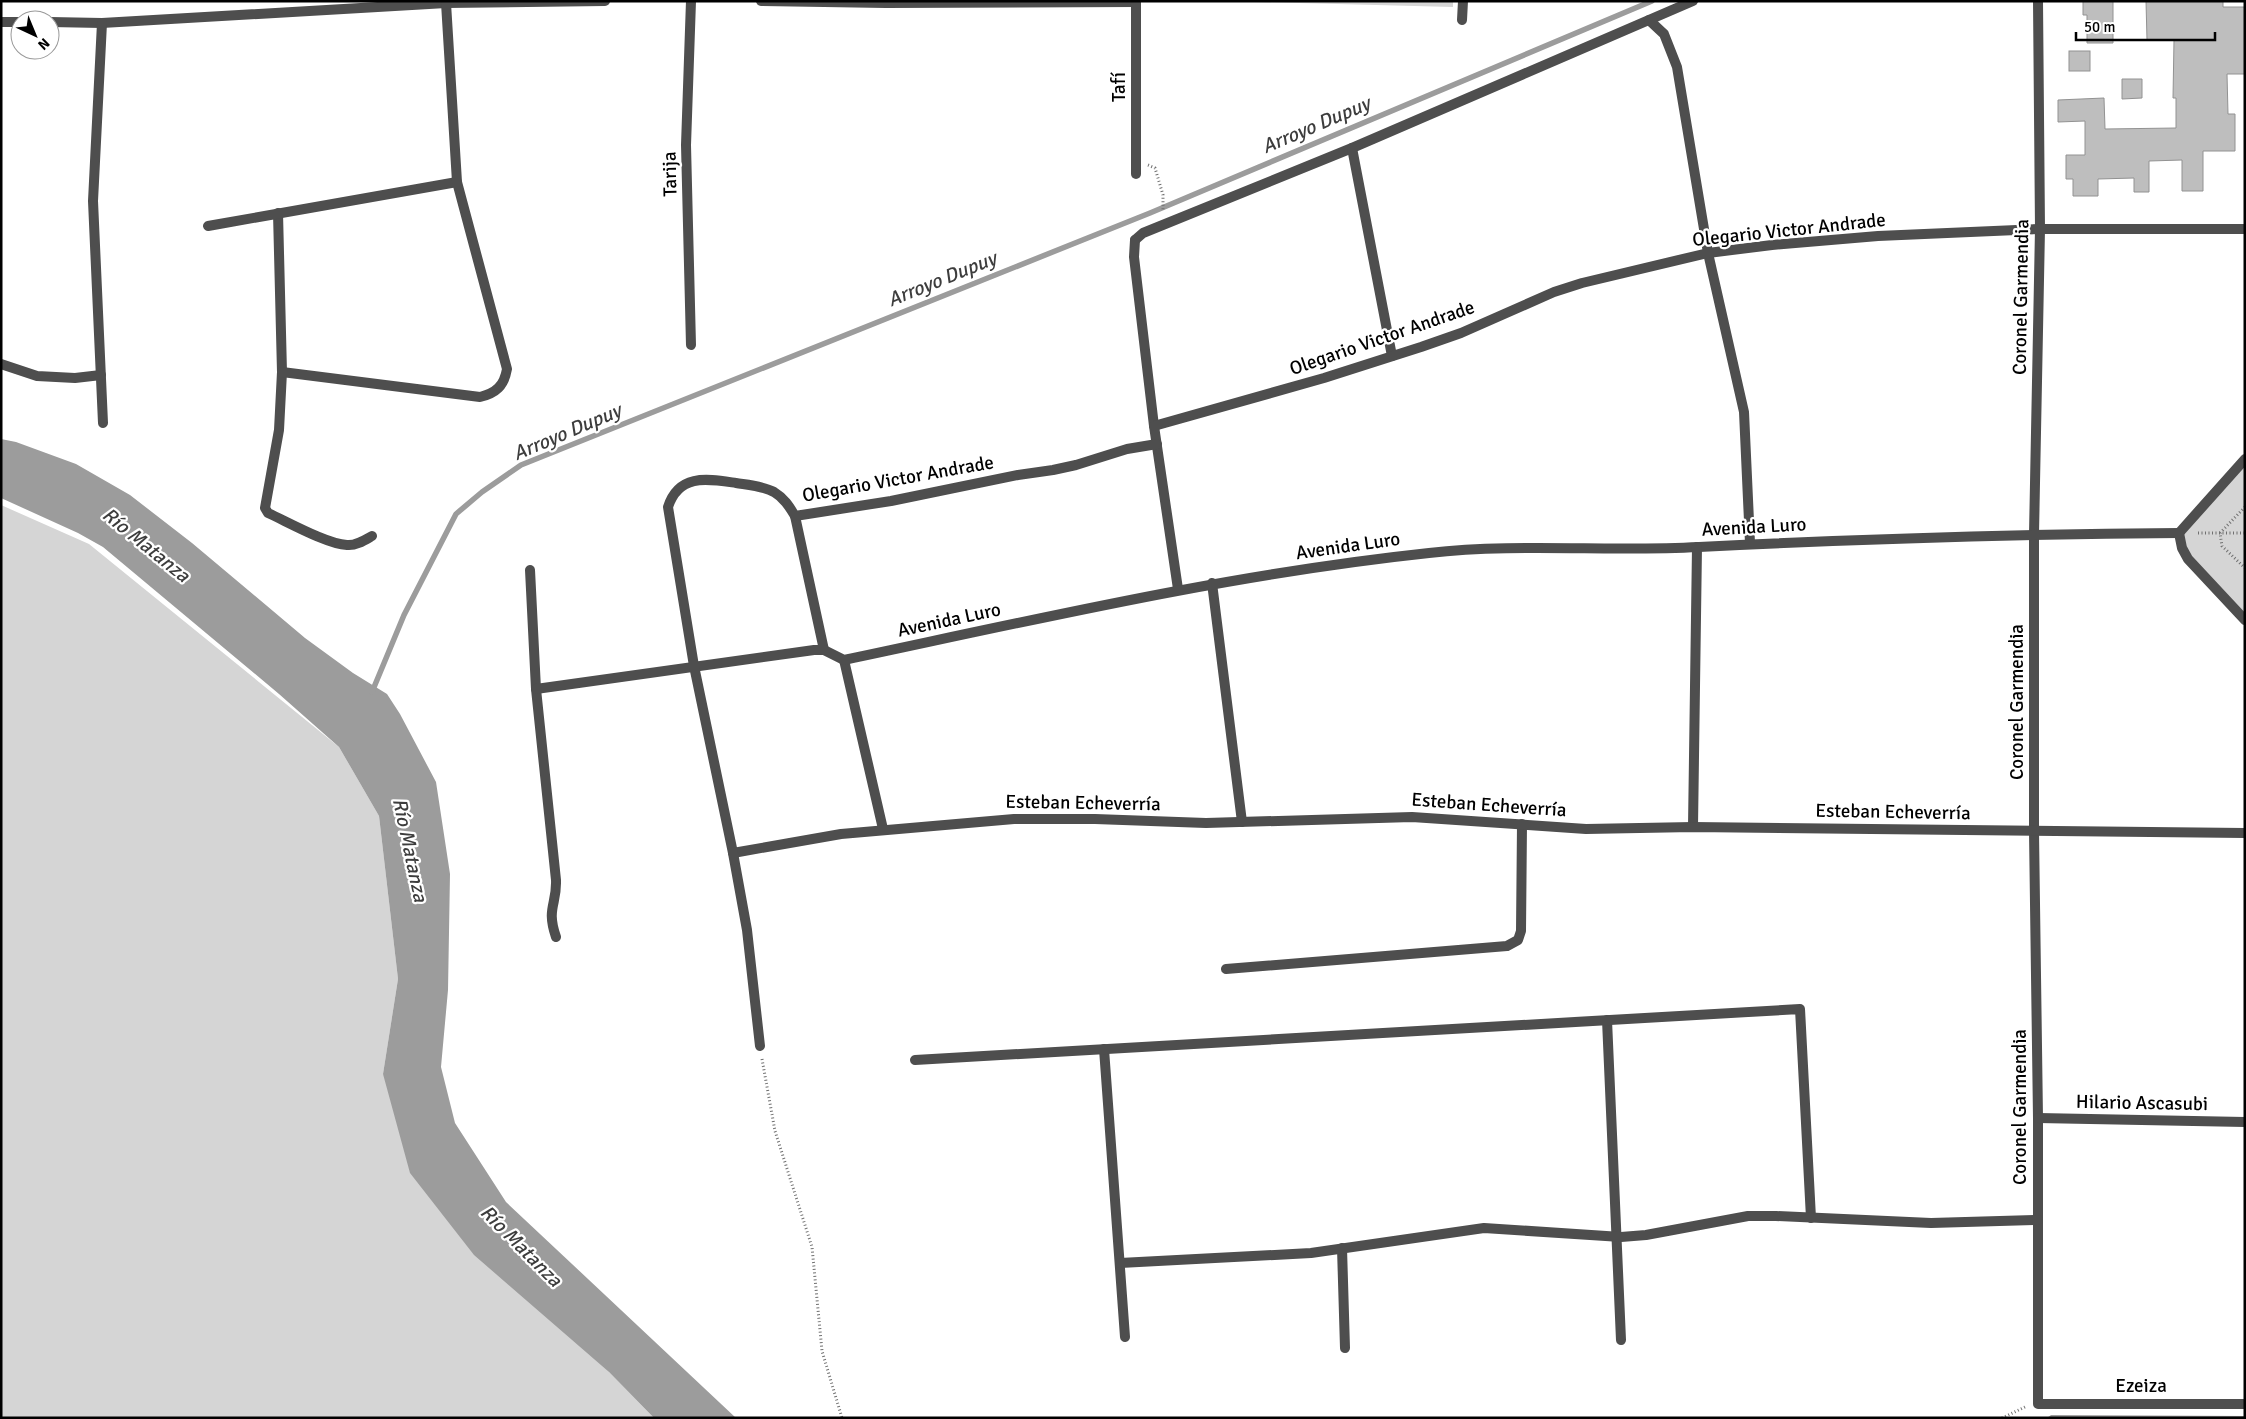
<svg xmlns="http://www.w3.org/2000/svg" width="2246" height="1419" viewBox="0 0 2246 1419" font-family="Signika,sans-serif">
  <style>
    .green { fill: #d5d5d5 }
    .water { fill: #9c9c9c }
    .lines { fill: none; stroke-linecap: round; stroke-linejoin: round }
    .stream { stroke: #9c9c9c; stroke-width: 5.5 }
    .building { fill: #bebebe; stroke: #929292 }
    .path { stroke: #707070; stroke-width: 3; stroke-dasharray: 1 2.5; stroke-linecap: butt }
    .lane { stroke: #4e4e4e; stroke-width: 10 }
    .street { stroke: #4e4e4e; stroke-width: 10 }
    .labels { text-anchor: middle; dominant-baseline: central; stroke-width: 4.5; stroke-linejoin: round; paint-order: stroke }
    .street-label { font-size: 19px; fill: #000; stroke: #fff }
    .water-label { font-size: 20px; font-style: italic; fill: #3d3d3d; stroke: #fff }
  </style>
  <rect width="100%" height="100%" fill="#fff"/>
  <g class="green">
    <path d="M1217,1H1453V7Z"/>
    <path d="M2245,459V620L2188,559L2179,533Z"/>
    <path d="M1,505L89,544L339,747L379,816L398,979L383,1074L609,1372L654,1418H1Z"/>
  </g>
  <g class="water">
    <path d="M1,439L16,442L76,464L130,495L192,543L305,638L353,673L387,694L400,714L436,782L450,874L448,990L441,1067L455,1123L506,1202L736,1418H654L609,1372L474,1255L410,1173L383,1074L398,979L379,816L339,747L279,694L103,547L78,533L1,498Z"/>
    <path d="M2051,1415L2245,1416V1418H2047Z"/>
  </g>
  <g class="lines">
    <path class="stream" d="M372,692L404,615L456,514L482,492L521,465L1150,213L1652,1"/>
  </g>
  <g class="building">
    <path d="M2083,1H2113V43H2087V15H2083Z"/>
    <path d="M2146,1H2223V7H2245V74H2227L2228,114H2235V151H2203V191H2182V160L2149,161V192H2134V178L2098,179V196H2073V179H2066V155H2085V121L2058,122V100L2104,98L2105,129L2176,128V98H2173L2174,40H2147Z"/>
    <rect x="2069" y="51" width="21" height="20"/>
    <path d="M2122,79H2142V98L2122,99Z"/>
  </g>
  <g class="lines">
    <g class="path">
      <path d="M1148,165L1155,168L1163,195V211"/>
      <path d="M2245,507L2220,533L2222,546L2245,568"/>
      <path d="M2198,533H2245"/>
      <path d="M762,1059L775,1131L812,1247L822,1351L842,1418"/>
      <path d="M2002,1418L2025,1407"/>
    </g>
    <g class="lane">
      <path d="M1135,240L1143,233L1352,148L1693,1"/>
      <path d="M530,570L536,689L556,880C557,905 546,908 556,937"/>
      <path d="M1226,969L1507,946L1518,940L1521,931L1522,824"/>
    </g>
    <g class="street">
      <path d="M761,1L886,3L1136,2"/>
      <path d="M1136,1V174"/>
      <path d="M2038,1L2040,229L2034,534V832L2038,1118V1404H2245"/>
      <path d="M1462,20L1463,1"/>
      <path d="M1649,20L1664,34L1677,67L1708,253L1744,412L1750,543"/>
      <path d="M1,22H20"/>
      <path d="M50,22L102,23L446,3L605,1"/>
      <path d="M102,23L93,201L103,423"/>
      <path d="M1352,148L1392,356"/>
      <path d="M278,213L282,372L279,430L265,508L268,513C288,522 327,544 347,545C356,546 365,540 372,536"/>
      <path d="M208,226L457,182"/>
      <path d="M1135,240L1134,257L1154,426L1178,589"/>
      <path d="M691,345L686,145L691,1"/>
      <path d="M1,364L37,376L75,378L101,375"/>
      <path d="M282,372L480,397C496,393 504,386 507,369L457,182L446,3"/>
      <path d="M1154,426L1324,378L1421,347L1461,333L1554,292L1582,283L1708,253L1772,245L1878,236L2040,229H2245"/>
      <path d="M795,516L824,650"/>
      <path d="M2179,533L2182,548L2188,559L2245,620"/>
      <path d="M2179,533L2245,459"/>
      <path d="M1212,583L1242,822"/>
      <path d="M844,660L883,829"/>
      <path d="M536,689L814,650H824L844,660C1038,619 1231,574 1429,553C1518,543 1609,552 1699,547C1859,539 2019,534 2179,533"/>
      <path d="M1693,827L1697,547"/>
      <path d="M733,853L841,834L1014,819H1095L1206,823L1412,817L1586,829L1693,827L2245,833"/>
      <path d="M1607,1020L1621,1340"/>
      <path d="M760,1046L747,930L733,853L694,666L668,507C679,473 708,479 736,483C749,485 763,486 774,492C784,498 789,506 795,516L891,501L1018,475L1053,470L1076,465L1127,449L1157,444"/>
      <path d="M1104,1049L1125,1337"/>
      <path d="M915,1060L1800,1009L1811,1218"/>
      <path d="M2038,1118L2245,1122"/>
      <path d="M1342,1248L1345,1348"/>
      <path d="M1120,1263L1311,1253L1484,1228L1621,1237L1646,1235L1748,1216H1776L1931,1223L2038,1220"/>
    </g>
  </g>
  <g class="labels">
    <g class="street-label">
      <text transform="translate(1119 87) rotate(-90)">Tafí</text>
      <text transform="translate(670 174) rotate(-91)">Tarija</text>
      <text transform="translate(1789 230) rotate(-6)">Olegario Victor Andrade</text>
      <text transform="translate(2021 297) rotate(-89)">Coronel Garmendia</text>
      <text transform="translate(1382 338) rotate(-19)">Olegario Victor Andrade</text>
      <text transform="translate(898 479) rotate(-10)">Olegario Victor Andrade</text>
      <text transform="translate(1754 527) rotate(-3)">Avenida Luro</text>
      <text transform="translate(1348 546) rotate(-8)">Avenida Luro</text>
      <text transform="translate(949 620) rotate(-12)">Avenida Luro</text>
      <text transform="translate(2017 702) rotate(-90)">Coronel Garmendia</text>
      <text transform="translate(1083 803) rotate(1)">Esteban Echeverría</text>
      <text transform="translate(1489 805) rotate(4)">Esteban Echeverría</text>
      <text transform="translate(1893 812) rotate(1)">Esteban Echeverría</text>
      <text transform="translate(2142 1103) rotate(1)">Hilario Ascasubi</text>
      <text transform="translate(2020 1107) rotate(-90)">Coronel Garmendia</text>
      <text x="2141" y="1386">Ezeiza</text>
    </g>
    <g class="water-label">
      <text transform="translate(1316 125) rotate(-23)">Arroyo Dupuy</text>
      <text transform="translate(942 279) rotate(-22)">Arroyo Dupuy</text>
      <text transform="translate(567 432) rotate(-23)">Arroyo Dupuy</text>
      <text transform="translate(146 545) rotate(39)">Río Matanza</text>
      <text transform="translate(410 850) rotate(78)">Río Matanza</text>
      <text transform="translate(521 1246) rotate(45)">Río Matanza</text>
    </g>
  </g>
  <rect width="2246" height="1419" fill="none" stroke="#000000" stroke-width="5"/>
  <g transform="translate(35 35) rotate(136)"><circle r="24" fill="#ffffff" stroke="#999999"/>
  <path d="M0-4L9 19L0 12L-9 19Z" fill="#000000"/>
  <text y="-8" font-size="14" font-weight="bold" text-anchor="middle" fill="#000000">N</text>
  </g>
  <path d="M2076 32v8h139v-8" fill="none" stroke="#000000" stroke-width="2.5"/>
  <text x="2084" y="32" font-size="15" fill="#000000" stroke="#ffffff" stroke-width="4" paint-order="stroke">50 m</text>
</svg>
